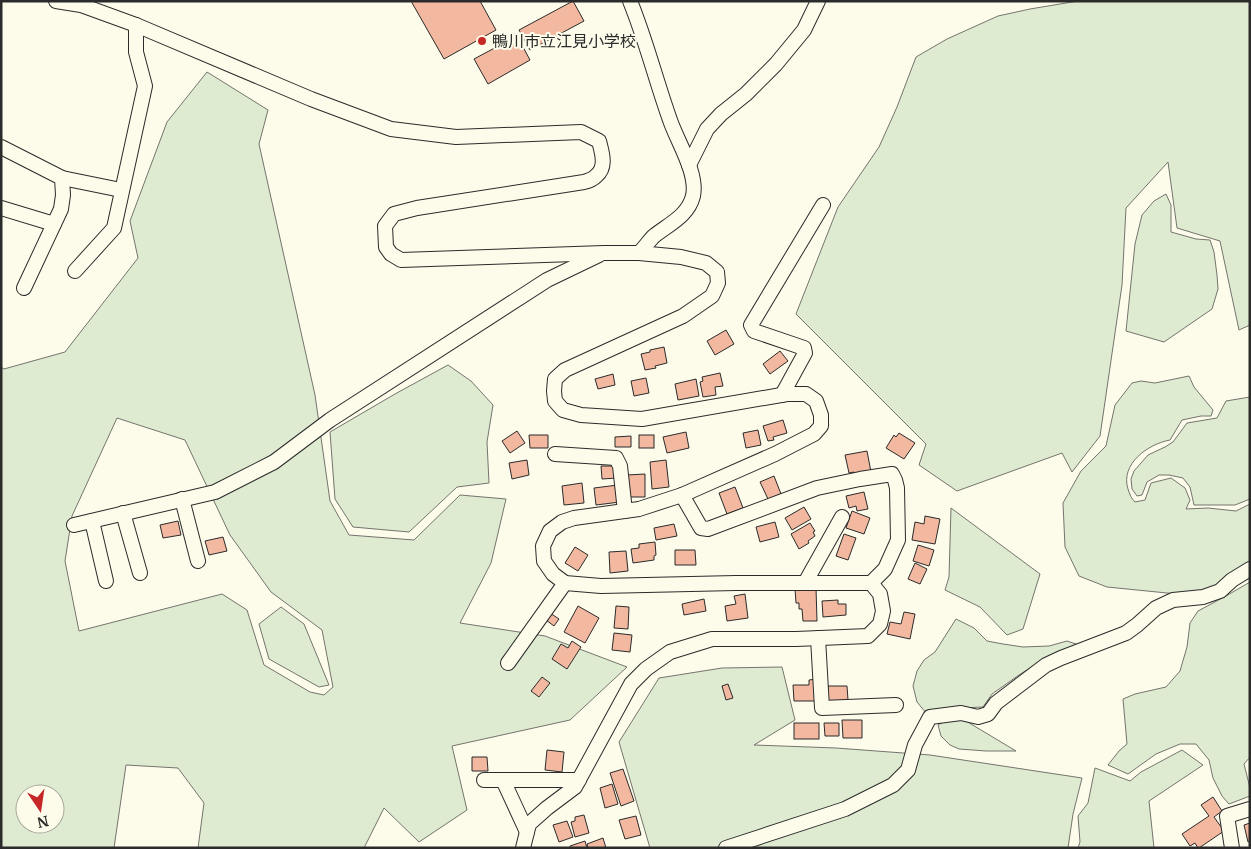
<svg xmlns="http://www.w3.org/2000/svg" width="1251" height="849" viewBox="0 0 1251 849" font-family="Merriweather,'Noto Sans JP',serif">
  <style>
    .green { fill: #deebd1; stroke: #74746e; fill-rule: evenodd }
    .building { fill: #f2b8a0; stroke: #2b2b2b }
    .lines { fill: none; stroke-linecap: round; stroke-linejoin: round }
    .minor-casing { stroke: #2b2b2b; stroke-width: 16 }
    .minor { stroke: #fdfbea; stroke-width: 14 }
    .poi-dot { fill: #c62828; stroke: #fdfbea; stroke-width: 2 }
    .labels { text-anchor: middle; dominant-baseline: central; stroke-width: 4; stroke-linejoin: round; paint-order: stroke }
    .poi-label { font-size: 16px; fill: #2b2b2b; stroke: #fdfbea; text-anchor: start }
  </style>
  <rect width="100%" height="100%" fill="#fdfbea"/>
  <g class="green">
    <path d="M1078,1H1250V325L1239,330L1220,241L1177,228L1168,162L1126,208L1122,285L1100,436L1072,472L1062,453L957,491L919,465L926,444L796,314L838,207L879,147L897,107L916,57L947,39L998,16L1030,9Z"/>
    <path d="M207,72L268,110L259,144L315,395L330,501L349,535L414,540L460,495L506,499L491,563L460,623L545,636L627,667L570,720L452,746L467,810L419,842L384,808L364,848H198L204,803L178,768L126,765L114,848H1V367L4,369L65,352L138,258L130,221L167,122ZM117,418L185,440L230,535L271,592L322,630L333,687L324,695L310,692L264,665L247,610L222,594L79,631L65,561L72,516ZM25,794H55V824H25Z"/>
    <path d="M1166,194L1171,205V232L1196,239L1210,240L1214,252L1217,275L1218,289L1212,309L1164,342L1126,331L1135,244L1142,215L1154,201Z"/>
    <path d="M448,365L471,381L493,405L487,442L489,483L457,487L409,532L353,527L335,499L330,432L395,394Z"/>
    <path d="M1189,376L1194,387L1213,410L1211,416H1201L1182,420L1170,440C1148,444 1120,464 1128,489C1130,495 1131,498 1135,502L1145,500L1151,483L1171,478L1185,488L1190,500L1186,509L1208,508L1236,511L1250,504V563L1212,589L1177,594L1107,587L1079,576L1065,547L1063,503L1081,471L1106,446L1115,405L1132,383L1141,381L1155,383Z"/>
    <path d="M1250,397V499L1235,505H1194L1190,487L1183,478L1169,475H1159L1147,482L1142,495L1137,496L1132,489L1131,479L1134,471L1148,455L1165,447L1173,442L1187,423L1217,418L1226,401Z"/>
    <path d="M951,508L1040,574L1023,629L1007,635L980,607L945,590L949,577Z"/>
    <path d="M1250,582V757L1244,764L1250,788V796L1229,804L1222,796L1213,778L1209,760L1196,744H1180L1156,754L1128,774L1108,765L1119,751L1127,744L1123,699L1135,694L1166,687L1180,671L1187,647L1190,623L1198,611L1226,596Z"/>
    <path d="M281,607L304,624L329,685L319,687L269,659L259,624Z"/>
    <path d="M956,619L974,628L987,641L1003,644L1023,647L1049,646L1067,641L1079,645L1049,656L1019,675L992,694L983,707L961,708L926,713L917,702L913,686L917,671L924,660L935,652Z"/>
    <path d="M782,667L795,720L754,745L836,748L930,755L1082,778L1073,814L1068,848H650L619,742L659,678L722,668Z"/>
    <path d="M949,719L966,721L1016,751H986L959,749L950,745L941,736L938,725Z"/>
    <path d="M1182,750L1203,765L1149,801L1154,848H1078L1080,842L1078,816L1088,803L1095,768L1130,781L1141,772Z"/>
  </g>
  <g class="building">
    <path d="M411,1H480L496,30L444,59Z"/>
    <path d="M573,1L584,21L530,50L519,30Z"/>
    <path d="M517,36L530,60L488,84L474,59Z"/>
    <path d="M726,330L734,344L715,355L707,341Z"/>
    <path d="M664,347L667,363L655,366L656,368L645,370L641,354L650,352V350Z"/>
    <path d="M780,351L788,361L770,374L763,364Z"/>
    <path d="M720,373L723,386L715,387L716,395L703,397L700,382L703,381L702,377Z"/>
    <path d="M613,374L615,385L598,389L595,379Z"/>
    <path d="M646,378L649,393L634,396L631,381Z"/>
    <path d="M696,379L699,396L678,400L675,384Z"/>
    <path d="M783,420L787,433L773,437L774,440L768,441L763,426Z"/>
    <path d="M758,430L761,445L746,448L743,433Z"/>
    <path d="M517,431L525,443L510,453L502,441Z"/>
    <path d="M686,432L689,448L667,453L663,437Z"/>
    <path d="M899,433L915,443L904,459L886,448L894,435L896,437Z"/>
    <path d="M529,435H548V448H530Z"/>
    <rect x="639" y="435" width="15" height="13"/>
    <path d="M631,436V447H615V437Z"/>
    <path d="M867,451L871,472L854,475V472L849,473L845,455Z"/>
    <path d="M527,460L529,475L512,479L509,463Z"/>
    <path d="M666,460L669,487L652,489L650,462Z"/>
    <path d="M601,466H616L617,478L602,479Z"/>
    <path d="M645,474V497H627V475Z"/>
    <path d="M774,476L781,494L768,499L760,482Z"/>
    <path d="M582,483L584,503L564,505L562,486Z"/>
    <path d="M618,485L620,502L596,505L594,488Z"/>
    <path d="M735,487L743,508L727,514L719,493Z"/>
    <path d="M864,492L868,509L857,511L856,506L849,508L846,496Z"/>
    <path d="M804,507L811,519L792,530L785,518Z"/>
    <path d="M852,511L870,518L864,534L846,528Z"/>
    <path d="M925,516L940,519L935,544L912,540L915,522L924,524Z"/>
    <path d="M178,521L181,535L163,538L160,525Z"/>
    <path d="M775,522L779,537L760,542L756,527Z"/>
    <path d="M810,523L815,531L813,532L815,536L808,541L809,543L799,549L791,534Z"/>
    <path d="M674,524L677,536L656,540L654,528Z"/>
    <path d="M844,534L856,538L848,560L836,556Z"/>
    <path d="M223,537L227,551L209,555L205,541Z"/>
    <path d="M655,542L656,555L654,556V560L633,563L631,549L639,548V544Z"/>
    <path d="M918,545L934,550L929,566L913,561Z"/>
    <path d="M575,547L588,555L578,571L565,563Z"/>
    <path d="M675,550H695L696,565H675Z"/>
    <path d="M626,551L628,571L610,573L609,552Z"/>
    <path d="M915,563L927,569L920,584L908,579Z"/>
    <path d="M816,588L817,621H803L802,609H799V603H796L795,589Z"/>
    <path d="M745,594L748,618L727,621L725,606L736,604L734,596Z"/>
    <path d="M704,599L706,611L684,615L682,604Z"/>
    <path d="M838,600V604H846V615L823,617L822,601Z"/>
    <path d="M578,606L599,618L585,643L564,632Z"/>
    <path d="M616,606L629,607L628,629L614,628Z"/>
    <path d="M904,612L915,614L910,639L887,634L890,622L901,624Z"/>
    <path d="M550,613L559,619L554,626L546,620Z"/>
    <path d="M614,633L632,635L630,652L612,650Z"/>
    <path d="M572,641L581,647L567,669L552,659L561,644L568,648Z"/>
    <path d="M542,677L550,683L539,697L531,691Z"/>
    <path d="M817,679L815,701H794L793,685H809V680Z"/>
    <path d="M728,684L733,698L726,700L722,686Z"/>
    <path d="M828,686H847L848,700L828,701Z"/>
    <path d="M842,720H862V738H843Z"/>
    <rect x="794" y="723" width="25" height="16"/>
    <path d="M824,723H839V736H825Z"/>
    <path d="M547,750L564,752L562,772L545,770Z"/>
    <path d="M472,757H487L488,771H472Z"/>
    <path d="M623,769L634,801L621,806L610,773Z"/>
    <path d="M612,784L618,804L605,808L600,788Z"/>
    <path d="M1213,797L1222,811L1214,817L1224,831L1199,848H1198L1195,843L1190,846L1182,834L1209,816L1201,805Z"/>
    <path d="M584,815L589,833L575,837L571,822L575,821V817Z"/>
    <path d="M636,816L641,835L625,839L619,820Z"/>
    <path d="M567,821L573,837L559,842L553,825Z"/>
    <path d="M1250,823V841L1248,842L1244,825Z"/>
    <path d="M603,838L606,848H588L587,844Z"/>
    <path d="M585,841L587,848H570V846Z"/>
  </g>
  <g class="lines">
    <g class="minor-casing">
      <g id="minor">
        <path d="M56,1L81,5L136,25L311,99L391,129L456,137L581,132L599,141C602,153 607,167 596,176C593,179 588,181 584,182L417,208L394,214L385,226L386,247L391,254L401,260L604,253H639L681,257L706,263L717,272L718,283L712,296L683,316L565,370L555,379L554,391L555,401L563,410L581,415L642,419L787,394H806L816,401L821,415V426L814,434L775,454L682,495L639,509L574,518L562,522L550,531L543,546L544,561L553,574L565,583L601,586L736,583H871L880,594L883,611L880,624L868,636L796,639H712L670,652L646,669L631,684L575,787L547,808L529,824L523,848"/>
        <path d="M630,1C646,40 656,81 670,120C677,141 698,173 693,196C688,216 669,224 654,236C649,241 644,248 639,253"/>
        <path d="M1,147L62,178L63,195L61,209L24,288"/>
        <path d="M689,165L707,129L721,114L746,94L776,64L804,30L818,1"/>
        <path d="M62,178L121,190"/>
        <path d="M1,208L54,224"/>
        <path d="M75,271L114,228L145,86L136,52V25"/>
        <path d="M782,395L805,353L804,348L754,331L751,325L823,205"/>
        <path d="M555,454L616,458L620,466L625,511"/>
        <path d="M682,495L701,528L708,529L817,488L860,479L892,474L895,480L897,488L898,540L885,569L871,583"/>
        <path d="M182,499L198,561"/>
        <path d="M123,513L140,573"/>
        <path d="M92,521L106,581"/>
        <path d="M74,525L215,492L274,462L330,420L547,280L599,255"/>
        <path d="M805,583L842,517"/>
        <path d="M818,638L822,708L896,705"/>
        <path d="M508,663L565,583"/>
        <path d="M484,780H579"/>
        <path d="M503,780L527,832"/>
        <path d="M726,848L845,809L893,785L908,770L915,745L930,717L961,713L978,717L988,714L996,703L1046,665L1061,658L1126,633L1137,625L1156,608L1173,600L1203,597L1220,591L1232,580L1250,569"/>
        <path d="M1232,848L1227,816L1250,809"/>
      </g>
    </g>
    <use href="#minor" class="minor"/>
  </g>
  <circle class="poi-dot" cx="482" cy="41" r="5"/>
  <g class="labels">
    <g class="poi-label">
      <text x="492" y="41">鴨川市立江見小学校</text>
    </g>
  </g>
  <rect width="1251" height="849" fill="none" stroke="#2b2b2b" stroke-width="5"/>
  <g transform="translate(40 809) rotate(167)"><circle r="24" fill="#fdfbea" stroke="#a9a89e"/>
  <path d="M0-4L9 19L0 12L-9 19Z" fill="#c62828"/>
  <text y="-8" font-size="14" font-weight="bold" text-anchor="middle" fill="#2b2b2b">N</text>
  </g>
</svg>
